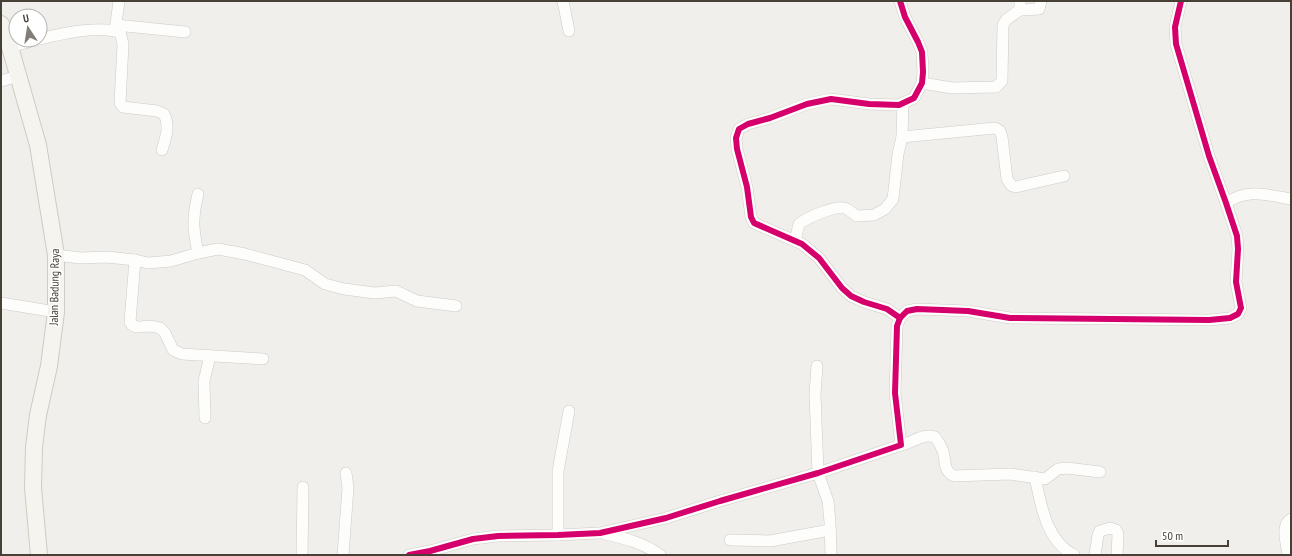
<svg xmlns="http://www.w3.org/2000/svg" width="1292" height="556" viewBox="0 0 1292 556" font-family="'PT Sans Narrow',sans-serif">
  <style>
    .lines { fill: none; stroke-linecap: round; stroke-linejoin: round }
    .minor-casing { stroke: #cdcbc7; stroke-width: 12 }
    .secondary-casing { stroke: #cecbc2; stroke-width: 18 }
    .minor { stroke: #fdfdfc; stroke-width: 11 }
    .secondary { stroke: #f6f4ef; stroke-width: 16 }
    .cycleway-casing { stroke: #fff; stroke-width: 8 }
    .cycleway { stroke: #d6006c; stroke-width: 6 }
    .labels { text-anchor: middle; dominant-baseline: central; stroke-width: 3; stroke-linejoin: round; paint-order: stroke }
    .street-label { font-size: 12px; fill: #464037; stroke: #fff }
  </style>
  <rect width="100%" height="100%" fill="#f0efeb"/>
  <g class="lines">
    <g class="minor-casing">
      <g id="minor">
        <path d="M563,1L569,31"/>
        <path d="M900,1L905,17L918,42L922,52L923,72L922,83L914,98L899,105L869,104L831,99L807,104L770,118L748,124L739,129L736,138L737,149L747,187L751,217L754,223L802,244L819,258L842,288L851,296L864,302L887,309L900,318"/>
        <path d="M1020,1V7L1022,10L1039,9L1041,1"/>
        <path d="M116,25L185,32"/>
        <path d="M115,31L120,32L123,44L120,103L123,107L157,111L164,114C170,126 166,137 162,150"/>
        <path d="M40,39C64,33 91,27 115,31L119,1"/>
        <path d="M10,47L36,40"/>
        <path d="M1,81L18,76"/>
        <path d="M922,83L952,88L996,87L1002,81L1003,25L1006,20L1021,9"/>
        <path d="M902,137L995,128L1000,131L1002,137L1007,179L1012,186L1016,187L1064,176"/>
        <path d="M1226,203C1248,188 1267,195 1291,199"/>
        <path d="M795,241L799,224C807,218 838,203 847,209C851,211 853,214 857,216L874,215L885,209L893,199L898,154L902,137L903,103"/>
        <path d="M198,253C193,229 192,219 198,194"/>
        <path d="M56,255L80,258L107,257L135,260L148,263L160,262L171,261L198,253L218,249L245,254L305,270L325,284L344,289L375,293L396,291L417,301L456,306"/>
        <path d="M135,260L130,322C134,329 140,327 147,326C152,326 156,327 160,328L165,333L173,350L182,354L263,359"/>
        <path d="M1,303L56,312"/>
        <path d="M817,366L815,394L818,473L828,501L830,522L831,555"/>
        <path d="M205,418L204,381L210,356"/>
        <path d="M901,445C913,443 922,433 935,437C938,441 941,446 943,451C946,461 943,471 954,476L1010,474L1045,479L1058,469L1067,468L1100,472"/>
        <path d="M1035,477C1041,505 1046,541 1074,555"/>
        <path d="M605,534C624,538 644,543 660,555"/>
        <path d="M558,535V471L569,411"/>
        <path d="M730,540L770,541L830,530"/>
        <path d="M302,555L303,487"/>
        <path d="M343,555L348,488L346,473"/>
        <path d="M409,555L430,551L473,539L498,536L558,535L600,533L666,518L720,501L818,473L901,445L895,393L897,326L900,318L907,311L917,309L968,311L1010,318L1209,320L1230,318L1238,314L1241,308L1236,282L1238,249L1237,236L1226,203L1209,156L1176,44L1175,27L1181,1"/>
        <path d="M1095,555L1098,535L1100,531L1110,528L1116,530L1118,534L1117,555"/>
        <path d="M1288,555C1287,545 1280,525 1291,519"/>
      </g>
    </g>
    <g class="secondary-casing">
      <path id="secondary" d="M1,24L10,47L38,145L56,255V312L49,366L38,415L34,447L33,488L39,555"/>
    </g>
    <use href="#minor" class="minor"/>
    <use href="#secondary" class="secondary"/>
    <g class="cycleway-casing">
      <g id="cycleway">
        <path d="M900,1L905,17L918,42L922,52L923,72L922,83L914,98L899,105L869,104L831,99L807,104L770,118L748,124L739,129L736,138L737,149L747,187L751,217L754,223L802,244L819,258L842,288L851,296L864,302L887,309L900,318"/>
        <path d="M409,555L430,551L473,539L498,536L558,535L600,533L666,518L720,501L818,473L901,445L895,393L897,326L900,318L907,311L917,309L968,311L1010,318L1209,320L1230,318L1238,314L1241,308L1236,282L1238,249L1237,236L1226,203L1209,156L1176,44L1175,27L1181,1"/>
      </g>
    </g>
    <use href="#cycleway" class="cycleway"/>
  </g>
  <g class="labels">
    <g class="street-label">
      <text transform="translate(54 287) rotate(-89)">Jalan Badung Raya</text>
    </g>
  </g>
  <rect width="1292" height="556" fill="none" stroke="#464037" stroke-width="4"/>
  <g transform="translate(28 28) rotate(348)"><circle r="19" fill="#ffffff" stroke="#b5b3af"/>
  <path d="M0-3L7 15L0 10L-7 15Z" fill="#827d76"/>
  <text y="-6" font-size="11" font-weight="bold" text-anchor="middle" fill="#464037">U</text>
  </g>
  <path d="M1156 540v6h72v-6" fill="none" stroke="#464037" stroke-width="2"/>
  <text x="1162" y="540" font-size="12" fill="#464037" stroke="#ffffff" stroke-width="3" paint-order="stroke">50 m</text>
</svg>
